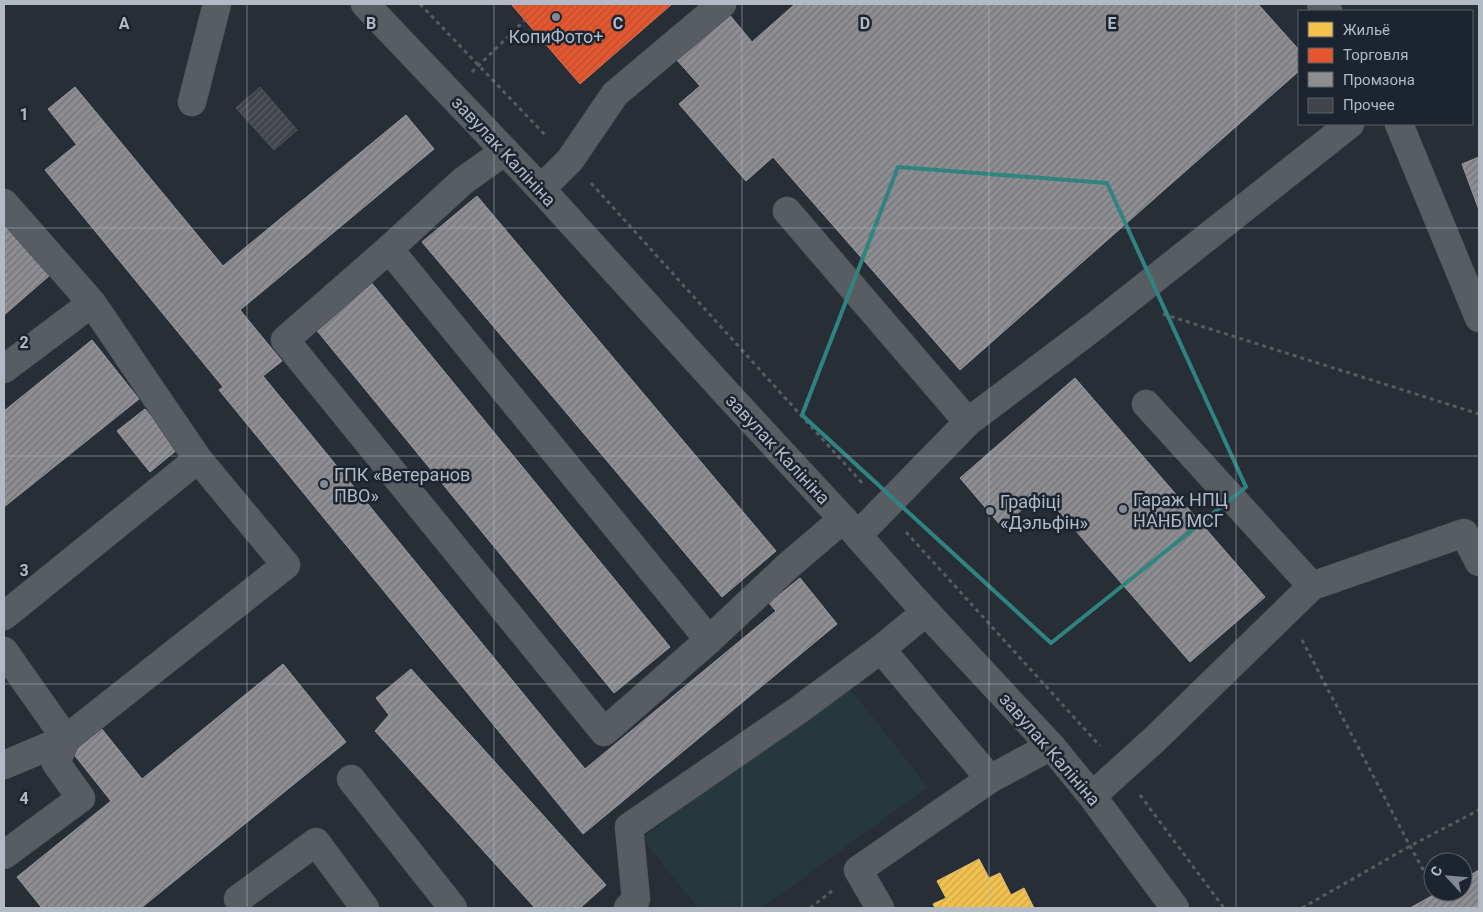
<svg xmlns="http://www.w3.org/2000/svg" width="1483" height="912" viewBox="0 0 1483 912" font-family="Roboto,sans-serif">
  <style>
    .garden { fill: #26383b }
    .homes { fill: url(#homes-hatch); stroke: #dfbf72 }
    .shops { fill: url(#shops-hatch); stroke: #d5755c }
    .industry { fill: url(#industry-hatch); stroke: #989aa2 }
    .building { fill: url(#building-hatch); stroke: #50555d }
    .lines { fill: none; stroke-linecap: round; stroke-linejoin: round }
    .minor-casing { stroke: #464a50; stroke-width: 29 }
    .path { stroke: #575c60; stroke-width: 3; stroke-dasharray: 4 4; stroke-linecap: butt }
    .minor { stroke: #585c63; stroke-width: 28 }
    .marked { fill: none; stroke: #308480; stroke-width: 4; stroke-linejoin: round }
    .grid { fill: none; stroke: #b2bac6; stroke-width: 1; stroke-opacity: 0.55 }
    .poi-dot { fill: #828993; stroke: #1c242f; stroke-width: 2 }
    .labels { text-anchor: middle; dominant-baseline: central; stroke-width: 5; stroke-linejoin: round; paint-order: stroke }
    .poi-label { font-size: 18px; fill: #b2bac6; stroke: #1c242f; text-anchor: start }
    .street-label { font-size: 18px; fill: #b2bac6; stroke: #1c242f }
    .grid-label { font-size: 16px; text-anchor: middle; font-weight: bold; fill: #b2bac6; stroke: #1c242f; stroke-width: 5; stroke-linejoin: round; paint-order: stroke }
  </style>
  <defs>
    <pattern id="homes-hatch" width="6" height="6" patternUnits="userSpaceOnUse" patternTransform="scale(1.25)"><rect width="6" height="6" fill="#f2c14e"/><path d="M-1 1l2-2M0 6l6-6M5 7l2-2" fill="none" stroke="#cca64a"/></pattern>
    <pattern id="shops-hatch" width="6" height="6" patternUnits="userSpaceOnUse" patternTransform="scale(1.25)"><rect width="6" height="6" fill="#e4572e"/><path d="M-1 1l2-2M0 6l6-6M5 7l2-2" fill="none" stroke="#b84f31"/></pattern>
    <pattern id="industry-hatch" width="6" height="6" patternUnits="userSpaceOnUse" patternTransform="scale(1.25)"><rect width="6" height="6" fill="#8d8d92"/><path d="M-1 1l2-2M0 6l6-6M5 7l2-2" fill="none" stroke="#737478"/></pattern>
    <pattern id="building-hatch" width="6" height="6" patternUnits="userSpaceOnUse" patternTransform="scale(1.25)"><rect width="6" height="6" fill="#40444a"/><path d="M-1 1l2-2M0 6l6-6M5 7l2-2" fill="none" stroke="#595d63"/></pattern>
  </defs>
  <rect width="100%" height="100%" fill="#282e35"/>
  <path class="garden" d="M848,686L928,787L762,908H698L642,838Z"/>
  <path class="homes" d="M979,859L989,878L1000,873L1011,895L1024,888L1034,908H935L933,904L946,898L937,881Z"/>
  <path class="shops" d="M511,4H672L580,84Z"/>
  <g class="industry">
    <path d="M795,4H1258L1299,50V71L960,370L773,157L746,181L679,104L700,86L676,59L728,13L752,42Z"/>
    <path d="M75,87L104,122L77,145L48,109Z"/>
    <path d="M406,115L434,149L240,310L282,361L263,376L585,769L776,611L769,603L800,578L837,624L583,834L219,390L223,387L45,170L104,122L223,266Z"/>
    <path d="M1479,157V210L1462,164Z"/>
    <path d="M477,196L776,551L722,597L422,242Z"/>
    <path d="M4,223L49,276L4,315Z"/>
    <path d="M370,281L670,647L614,693L314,327Z"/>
    <path d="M92,340L139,399L4,507V411Z"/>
    <path d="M1075,378L1265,597L1190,662L1042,492L1002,527L960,478Z"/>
    <path d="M145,409L178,449L150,472L117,431Z"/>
    <path d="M283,664L346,742L141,908H42L17,877L111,801L72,752L101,728L142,779Z"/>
    <path d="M411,669L606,885L580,908H535L375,731L389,715L376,698Z"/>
    <path d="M1479,870V908H1410L1439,892H1463V879Z"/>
  </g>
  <path class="building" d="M260,87L297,130L274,150L236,108Z"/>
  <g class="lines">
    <g class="minor-casing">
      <g id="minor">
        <path d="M365,4L541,189L730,397L843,519L914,599L1051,746L1092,796L1175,908"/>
        <path d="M1321,4L1328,11"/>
        <path d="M192,102L217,4"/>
        <path d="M1399,124L1479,318"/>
        <path d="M505,151L463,181L389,249L285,340L604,732L709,640L789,565L843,519"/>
        <path d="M541,189L570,160L615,94L722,4"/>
        <path d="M4,203L92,303L198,459L286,565L66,739L4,765"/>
        <path d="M787,211L968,422L1095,326L1350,124"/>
        <path d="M389,249L709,640"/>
        <path d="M4,369L92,303"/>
        <path d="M858,535L968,422"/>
        <path d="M1312,586L1464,533L1479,562"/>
        <path d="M4,616L198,459"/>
        <path d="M881,649L990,779"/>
        <path d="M4,651L66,739"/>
        <path d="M351,779L453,908"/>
        <path d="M1092,796L1155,739L1312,586L1146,404"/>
        <path d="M4,855L81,798L56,763L66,739"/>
        <path d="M238,899L316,842L365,908"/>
        <path d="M628,908L636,899L629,827L800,709L881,649L926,612"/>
        <path d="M880,908L858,870L990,779L1051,746"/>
      </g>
    </g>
    <g class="path">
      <path d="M420,4L547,137"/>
      <path d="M472,72L525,20"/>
      <path d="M591,183L863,484"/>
      <path d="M1163,314L1479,414"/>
      <path d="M906,532L1100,746"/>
      <path d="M1302,640L1410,846L1433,887"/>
      <path d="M1140,795L1224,908"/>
      <path d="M1436,892L1437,893"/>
      <path d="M810,908L832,891"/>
      <path d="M1302,908L1410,846L1479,810"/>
    </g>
    <use href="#minor" class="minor"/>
  </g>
  <path class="marked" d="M898,167L1107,183L1246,487L1051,643L802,415Z"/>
  <path class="grid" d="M247,4V908M494,4V908M742,4V908M989,4V908M1236,4V908M4,228H1479M4,456H1479M4,684H1479"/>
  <g class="poi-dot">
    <circle cx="556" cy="17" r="5"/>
    <circle cx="324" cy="484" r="5"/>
    <circle cx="1123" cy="509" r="5"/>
    <circle cx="990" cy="511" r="5"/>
  </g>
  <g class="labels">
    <g class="poi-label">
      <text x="556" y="36" text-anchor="middle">КопиФото+</text>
      <text x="334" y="474">ГПК «Ветеранов<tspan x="334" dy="21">ПВО»</tspan></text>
      <text x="1133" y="499">Гараж НПЦ<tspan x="1133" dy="21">НАНБ МСГ</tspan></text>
      <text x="1000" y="501">Графіці<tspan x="1000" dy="21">«Дэльфін»</tspan></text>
    </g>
    <g class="street-label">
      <text transform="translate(504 151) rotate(47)">завулак Калініна</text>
      <text transform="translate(778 449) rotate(47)">завулак Калініна</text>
      <text transform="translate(1050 749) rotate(49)">завулак Калініна</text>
    </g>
  </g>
  <g class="grid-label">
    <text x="124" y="29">A</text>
    <text x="371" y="29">B</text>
    <text x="618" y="29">C</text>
    <text x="865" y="29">D</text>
    <text x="1112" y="29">E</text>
    <text x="24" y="120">1</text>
    <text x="24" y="348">2</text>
    <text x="24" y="576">3</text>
    <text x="24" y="804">4</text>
  </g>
  <rect width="1483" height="912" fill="none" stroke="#b2bac6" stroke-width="10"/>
  <rect x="1298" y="10" width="175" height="115" fill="#1c242f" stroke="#58606b"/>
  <rect x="1308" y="22" width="25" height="15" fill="#f2c14e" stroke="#58606b"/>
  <text x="1343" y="35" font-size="15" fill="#b2bac6">Жильё</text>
  <rect x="1308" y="48" width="25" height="15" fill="#e4572e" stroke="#58606b"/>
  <text x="1343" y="60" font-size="15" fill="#b2bac6">Торговля</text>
  <rect x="1308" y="72" width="25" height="15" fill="#8d8d92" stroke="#58606b"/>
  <text x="1343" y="85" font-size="15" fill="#b2bac6">Промзона</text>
  <rect x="1308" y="98" width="25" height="15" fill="#40444a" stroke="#58606b"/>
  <text x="1343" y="110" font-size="15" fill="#b2bac6">Прочее</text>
  <g transform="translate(1448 877) rotate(296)"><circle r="24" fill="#1c242f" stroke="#58606b"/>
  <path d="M0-4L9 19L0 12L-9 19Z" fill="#828993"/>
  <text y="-8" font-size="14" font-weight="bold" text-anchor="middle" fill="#b2bac6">С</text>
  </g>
</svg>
